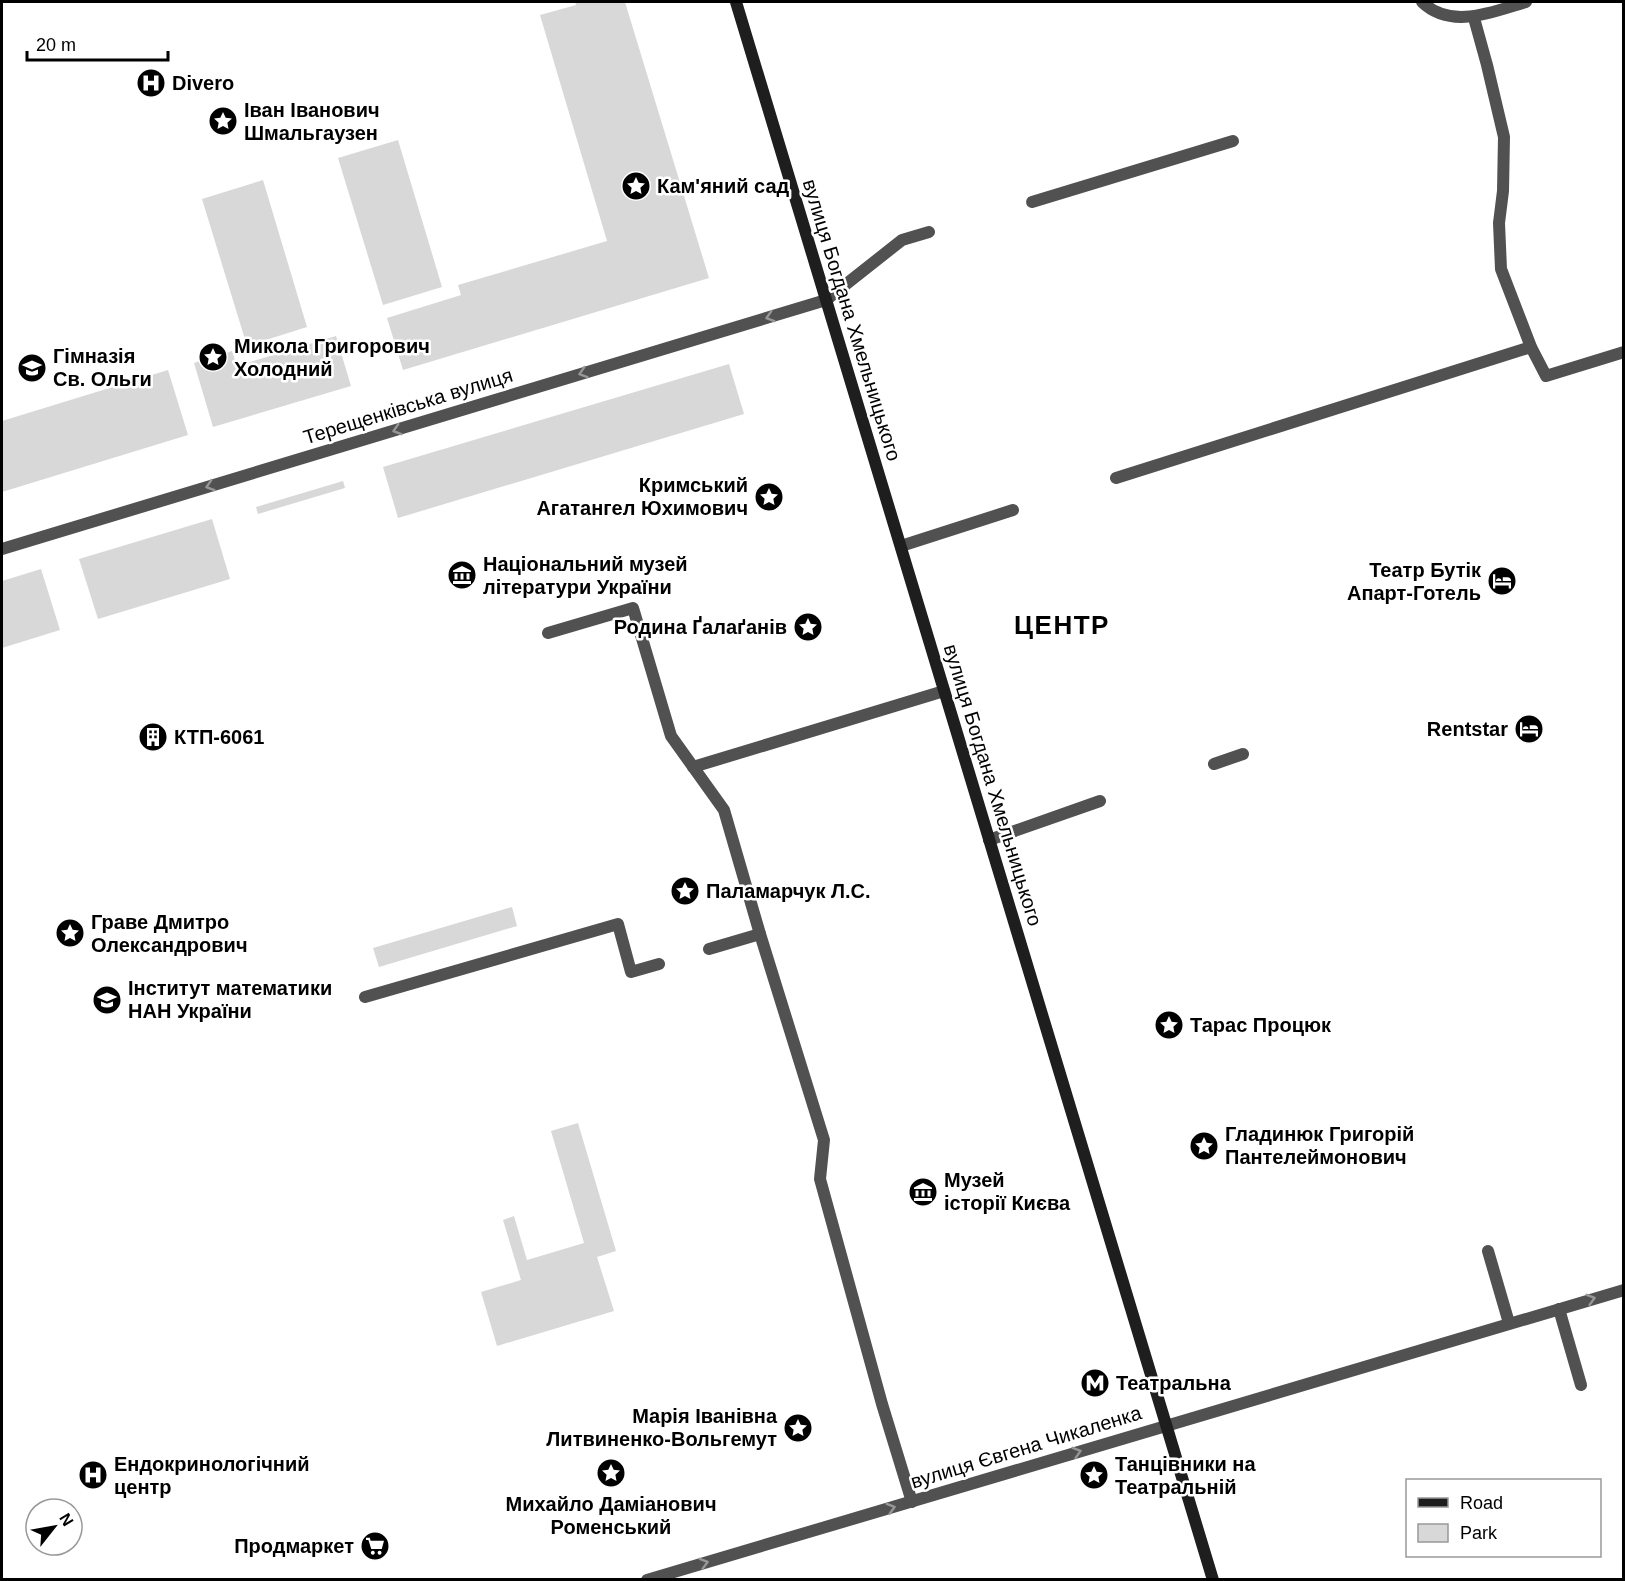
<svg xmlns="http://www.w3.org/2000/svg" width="1625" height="1581" viewBox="0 0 1625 1581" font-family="Arial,sans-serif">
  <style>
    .green { fill: #d8d8d8 }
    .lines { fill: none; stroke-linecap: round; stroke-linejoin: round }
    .lane { stroke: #515151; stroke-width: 12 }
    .street { stroke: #515151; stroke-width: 12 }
    .secondary { stroke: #1e1e1e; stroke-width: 12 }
    .oneway { stroke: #979797 }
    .labels { text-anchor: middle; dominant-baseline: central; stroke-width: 5; stroke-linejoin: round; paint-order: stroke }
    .poi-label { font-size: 20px; font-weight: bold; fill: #000; stroke: #fff; text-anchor: start }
    .street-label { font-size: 20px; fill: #000; stroke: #fff }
    .district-label { font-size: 26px; font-weight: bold; letter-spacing: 1.5px; fill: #000; stroke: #fff }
  </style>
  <rect width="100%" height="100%" fill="#fff"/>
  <g class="green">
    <path d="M575,2H625L709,278L403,370L387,318L461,295L458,285L607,241L540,15L576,5Z"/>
    <path d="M398,140L442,287L383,305L338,158Z"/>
    <path d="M263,180L307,327L247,346L202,199Z"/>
    <path d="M336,336L351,386L213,427L194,363L232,351L237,366Z"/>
    <path d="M729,364L744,414L398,518L383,467Z"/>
    <path d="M168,370L188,435L2,492V421Z"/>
    <path d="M343,481L345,488L258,514L256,507Z"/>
    <path d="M212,519L230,579L98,619L79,559Z"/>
    <path d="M41,569L60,630L2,648V581Z"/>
    <path d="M512,907L517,926L379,967L373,948Z"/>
    <path d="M578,1123L616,1251L597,1257L614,1311L497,1346L481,1292L521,1280L503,1220L514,1216L527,1260L584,1243L551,1131Z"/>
  </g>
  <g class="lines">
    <g class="lane">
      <path d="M1422,2C1451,30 1492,12 1526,2"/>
      <path d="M1474,18L1487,65L1504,137L1503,191L1499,223L1501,269L1531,347L1546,376L1624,352"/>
      <path d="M1032,202L1233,141"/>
      <path d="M826,300L902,240L929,232"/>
      <path d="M1116,478L1531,347"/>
      <path d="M901,546L1013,510"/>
      <path d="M548,633L633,608L671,736L724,810L760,934L824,1140L820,1179L882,1404L912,1502"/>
      <path d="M1214,764L1243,754"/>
      <path d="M693,767L944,691"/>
      <path d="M989,840L1100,801"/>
      <path d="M709,949L760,934"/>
      <path d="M365,997L618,924L631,972L659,964"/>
      <path d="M1488,1251L1509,1323"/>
      <path d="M1559,1309L1581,1385"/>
    </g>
    <g class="street">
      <path d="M2,549L826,300"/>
      <path d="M647,1580L1624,1290"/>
    </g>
    <path class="secondary" d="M736,2L1213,1580"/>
  </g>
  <defs><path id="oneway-chevron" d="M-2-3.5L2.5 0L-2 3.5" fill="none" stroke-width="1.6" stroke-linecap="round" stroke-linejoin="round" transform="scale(1.5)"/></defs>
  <g class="oneway">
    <use href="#oneway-chevron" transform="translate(770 317) rotate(163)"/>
    <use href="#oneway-chevron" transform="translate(583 373) rotate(163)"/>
    <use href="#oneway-chevron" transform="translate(397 430) rotate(163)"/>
    <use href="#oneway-chevron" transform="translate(210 486) rotate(163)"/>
    <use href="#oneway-chevron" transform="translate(1591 1299) rotate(-16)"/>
    <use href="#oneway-chevron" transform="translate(1077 1452) rotate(-17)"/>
    <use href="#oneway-chevron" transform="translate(891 1508) rotate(-16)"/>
    <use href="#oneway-chevron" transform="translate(704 1563) rotate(-16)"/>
  </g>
  <defs>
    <g id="hospital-disc" transform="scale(1.5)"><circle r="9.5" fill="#000" stroke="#fff"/><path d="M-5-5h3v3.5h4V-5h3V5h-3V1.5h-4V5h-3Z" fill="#fff"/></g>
    <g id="sight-disc" transform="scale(1.5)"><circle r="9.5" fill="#000" stroke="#fff"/><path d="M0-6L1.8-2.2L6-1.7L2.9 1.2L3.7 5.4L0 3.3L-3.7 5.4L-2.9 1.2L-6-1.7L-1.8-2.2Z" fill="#fff"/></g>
    <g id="school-disc" transform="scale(1.5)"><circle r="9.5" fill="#000" stroke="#fff"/><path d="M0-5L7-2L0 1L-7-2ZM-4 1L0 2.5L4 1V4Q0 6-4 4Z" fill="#fff"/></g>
    <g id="museum-disc" transform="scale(1.5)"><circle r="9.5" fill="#000" stroke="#fff"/><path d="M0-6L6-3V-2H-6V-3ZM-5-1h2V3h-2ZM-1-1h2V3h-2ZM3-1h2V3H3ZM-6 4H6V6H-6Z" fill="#fff"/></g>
    <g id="hotel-disc" transform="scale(1.5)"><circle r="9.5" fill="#000" stroke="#fff"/><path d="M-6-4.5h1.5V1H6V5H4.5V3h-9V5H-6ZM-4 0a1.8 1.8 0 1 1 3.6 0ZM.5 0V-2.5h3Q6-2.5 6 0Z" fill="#fff"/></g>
    <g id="building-disc" transform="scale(1.5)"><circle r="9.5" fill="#000" stroke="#fff"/><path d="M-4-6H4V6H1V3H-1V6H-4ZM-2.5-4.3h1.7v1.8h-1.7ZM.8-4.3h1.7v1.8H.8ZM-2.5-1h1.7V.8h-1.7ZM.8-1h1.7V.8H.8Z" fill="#fff"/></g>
    <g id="university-disc" transform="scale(1.5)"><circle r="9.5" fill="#000" stroke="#fff"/><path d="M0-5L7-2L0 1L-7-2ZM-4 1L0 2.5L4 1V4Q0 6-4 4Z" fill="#fff"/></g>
    <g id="metro-disc" transform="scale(1.5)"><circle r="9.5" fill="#000" stroke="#fff"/><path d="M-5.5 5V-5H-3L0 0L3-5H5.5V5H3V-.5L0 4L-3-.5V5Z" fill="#fff"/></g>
    <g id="supermarket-disc" transform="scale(1.5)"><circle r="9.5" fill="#000" stroke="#fff"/><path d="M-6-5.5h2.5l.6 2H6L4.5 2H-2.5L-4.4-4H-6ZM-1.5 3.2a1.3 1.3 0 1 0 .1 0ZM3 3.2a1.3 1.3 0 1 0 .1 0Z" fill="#fff"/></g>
  </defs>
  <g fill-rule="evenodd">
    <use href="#hospital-disc" x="151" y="83"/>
    <use href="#sight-disc" x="223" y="121"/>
    <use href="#sight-disc" x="636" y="186"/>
    <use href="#sight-disc" x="213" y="357"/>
    <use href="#school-disc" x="32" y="368"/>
    <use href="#sight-disc" x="769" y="497"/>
    <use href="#museum-disc" x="462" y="575"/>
    <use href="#hotel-disc" x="1502" y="581"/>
    <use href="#sight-disc" x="808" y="627"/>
    <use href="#hotel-disc" x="1529" y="729"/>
    <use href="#building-disc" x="153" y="737"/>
    <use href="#sight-disc" x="685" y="891"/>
    <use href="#sight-disc" x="70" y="933"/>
    <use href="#university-disc" x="107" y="1000"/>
    <use href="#sight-disc" x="1169" y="1025"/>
    <use href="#sight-disc" x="1204" y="1146"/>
    <use href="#museum-disc" x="923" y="1192"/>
    <use href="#metro-disc" x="1095" y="1383"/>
    <use href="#sight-disc" x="798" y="1428"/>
    <use href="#sight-disc" x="611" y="1473"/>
    <use href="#hospital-disc" x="93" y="1475"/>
    <use href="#sight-disc" x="1094" y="1475"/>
    <use href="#supermarket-disc" x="375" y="1546"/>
  </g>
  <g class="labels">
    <g class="poi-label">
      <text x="172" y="83">Divero</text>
      <text x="244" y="110">Іван Іванович<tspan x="244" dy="23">Шмальгаузен</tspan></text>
      <text x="657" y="186">Кам'яний сад</text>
      <text x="234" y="346">Микола Григорович<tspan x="234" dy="23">Холодний</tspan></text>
      <text x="53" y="356">Гімназія<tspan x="53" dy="23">Св. Ольги</tspan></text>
      <text x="748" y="485" text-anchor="end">Кримський<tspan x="748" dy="23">Агатангел Юхимович</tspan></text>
      <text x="483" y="564">Національний музей<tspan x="483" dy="23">літератури України</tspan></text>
      <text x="1481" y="570" text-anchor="end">Театр Бутік<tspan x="1481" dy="23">Апарт-Готель</tspan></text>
      <text x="787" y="627" text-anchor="end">Родина Ґалаґанів</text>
      <text x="1508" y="729" text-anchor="end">Rentstar</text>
      <text x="174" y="737">КТП-6061</text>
      <text x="706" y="891">Паламарчук Л.С.</text>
      <text x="91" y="922">Граве Дмитро<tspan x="91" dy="23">Олександрович</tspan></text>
      <text x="128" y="988">Інститут математики<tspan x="128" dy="23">НАН України</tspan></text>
      <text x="1190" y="1025">Тарас Процюк</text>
      <text x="1225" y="1134">Гладинюк Григорій<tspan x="1225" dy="23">Пантелеймонович</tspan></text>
      <text x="944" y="1180">Музей<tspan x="944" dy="23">історії Києва</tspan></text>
      <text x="1116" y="1383">Театральна</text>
      <text x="777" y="1416" text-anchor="end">Марія Іванівна<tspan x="777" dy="23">Литвиненко-Вольгемут</tspan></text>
      <text x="114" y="1464">Ендокринологічний<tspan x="114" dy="23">центр</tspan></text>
      <text x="1115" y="1464">Танцівники на<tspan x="1115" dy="23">Театральній</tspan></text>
      <text x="611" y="1504" text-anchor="middle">Михайло Даміанович<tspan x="611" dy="23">Роменський</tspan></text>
      <text x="354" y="1546" text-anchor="end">Продмаркет</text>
    </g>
    <g class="street-label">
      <text transform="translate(852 320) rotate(73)">вулиця Богдана Хмельницького</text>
      <text transform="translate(408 406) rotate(-17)">Терещенківська вулиця</text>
      <text transform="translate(993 785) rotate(73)">вулиця Богдана Хмельницького</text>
      <text transform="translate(1026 1447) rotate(-17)">вулиця Євгена Чикаленка</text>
    </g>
    <g class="district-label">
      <text x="1062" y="625">ЦЕНТР</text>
    </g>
  </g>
  <rect width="1625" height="1581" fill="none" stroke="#000000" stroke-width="6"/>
  <rect x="1406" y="1479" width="195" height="78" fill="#ffffff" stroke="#999999" stroke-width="1.5"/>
  <rect x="1418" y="1498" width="30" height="9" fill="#1e1e1e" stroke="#999999" stroke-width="1.5"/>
  <text x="1460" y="1509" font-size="18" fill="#000000">Road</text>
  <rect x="1418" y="1524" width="30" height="18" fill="#d8d8d8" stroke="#999999" stroke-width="1.5"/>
  <text x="1460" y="1539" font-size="18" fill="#000000">Park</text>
  <g transform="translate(54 1527) rotate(59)"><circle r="28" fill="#ffffff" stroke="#999999" stroke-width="1.5"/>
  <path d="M0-4.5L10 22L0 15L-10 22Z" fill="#000000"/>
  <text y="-9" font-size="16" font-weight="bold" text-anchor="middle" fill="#000000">N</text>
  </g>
  <path d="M27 51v9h141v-9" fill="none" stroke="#000000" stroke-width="3"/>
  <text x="36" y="51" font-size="18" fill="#000000" stroke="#ffffff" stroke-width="4.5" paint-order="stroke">20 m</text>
</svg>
